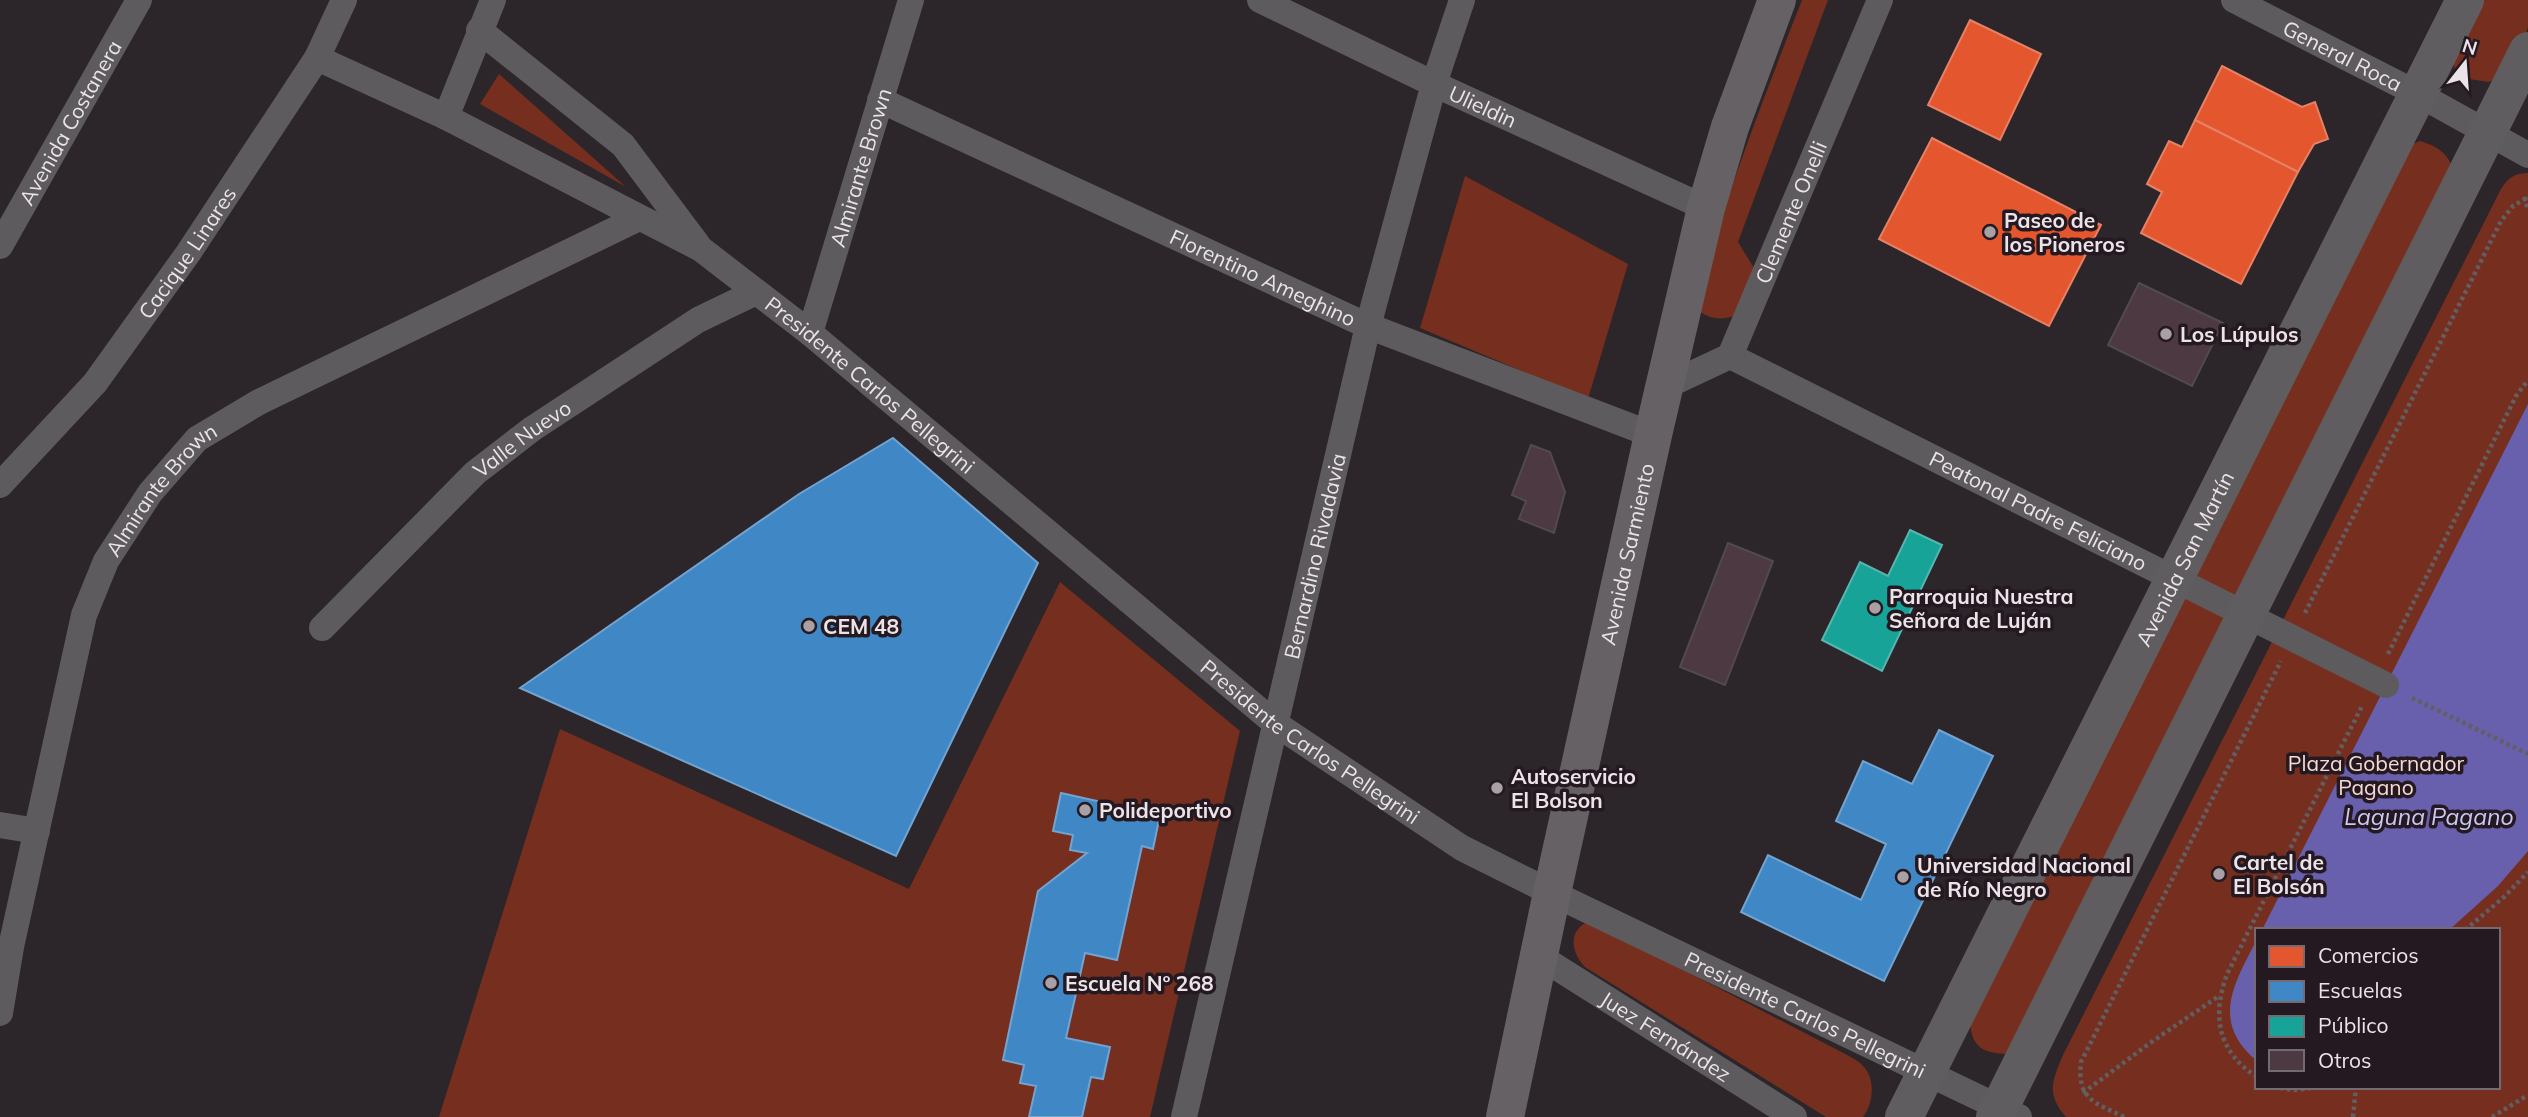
<svg xmlns="http://www.w3.org/2000/svg" width="2528" height="1117" viewBox="0 0 2528 1117" font-family="Mulish,sans-serif">
  <style>
    .green { fill: #762f1f; fill-rule: evenodd }
    .water { fill: #685fad }
    .shops { fill: #e4572e; stroke: #e68166; stroke-width: 2 }
    .schools { fill: #3f88c5; stroke: #73a3d0; stroke-width: 2 }
    .public { fill: #17a398; stroke: #57b6b0; stroke-width: 2 }
    .building { fill: #4d3941; stroke: #514b4d; stroke-width: 2 }
    .lines { fill: none; stroke-linecap: round; stroke-linejoin: round }
    .path { stroke: #625e61; stroke-width: 4.5; stroke-dasharray: 3.5 3.5; stroke-linecap: butt }
    .street { stroke: #5d5b5e; stroke-width: 26 }
    .secondary { stroke: #605d60; stroke-width: 38 }
    .highway { stroke: #656165; stroke-width: 38 }
    .poi-dot { fill: #a8a0a5; stroke: #251921; stroke-width: 2.5 }
    .labels { text-anchor: middle; dominant-baseline: central; stroke-width: 7; stroke-linejoin: round; paint-order: stroke }
    .street-label { font-size: 21px; fill: #ebe3e8; stroke: #251921 }
    .poi-label { font-size: 21px; font-weight: bold; fill: #ebe3e8; stroke: #251921; text-anchor: start }
    .park-label { font-size: 21px; fill: #f5dad3; stroke: #251921 }
    .water-label { font-size: 23px; font-style: italic; fill: #cac8f6; stroke: #251921 }
  </style>
  <rect width="100%" height="100%" fill="#2c2529"/>
  <g class="green">
    <path d="M1802,0H1828L1738,242L1754,268L1735,316C1718,321 1708,318 1694,308C1723,203 1762,102 1802,0Z"/>
    <path d="M2475,0H2528V28L2505,75L2489,82L2469,79L2455,69L2451,56Z"/>
    <path d="M499,74L626,187L480,104Z"/>
    <path d="M2420,141C2438,147 2447,152 2454,171L2007,1054C1982,1053 1971,1047 1970,1020L2406,147Z"/>
    <path d="M2528,173V1117H2066C2046,1094 2052,1081 2063,1055L2501,189C2508,178 2514,173 2528,173ZM2257,930H2498V1087H2257Z"/>
    <path d="M1465,176L1628,264L1588,399L1420,328Z"/>
    <path d="M1060,582L1240,731L1150,1117H439L560,729L909,889Z"/>
    <path d="M1587,922L1593,923L1849,1056C1854,1059 1860,1062 1864,1067C1876,1080 1873,1104 1863,1117H1826L1585,967C1572,954 1567,932 1587,922Z"/>
  </g>
  <g class="water">
    <path d="M2528,404V851L2498,886L2449,930H2262Z"/>
    <path d="M2257,939V1061C2210,1022 2234,984 2257,939Z"/>
  </g>
  <g class="shops">
    <path d="M1970,20L2041,54L2000,140L1928,105Z"/>
    <path d="M2222,66L2302,107L2315,102L2328,139L2314,144L2298,172L2195,120Z"/>
    <path d="M2195,120L2298,172L2241,284L2141,233L2162,192L2147,184L2169,141L2182,147Z"/>
    <path d="M1932,138L2101,225L2049,326L1879,239Z"/>
  </g>
  <g class="schools">
    <path d="M893,438L1038,563L896,856L520,688L799,494Z"/>
    <path d="M1939,730L1993,756L1884,981L1741,912L1768,855L1861,900L1886,844L1836,821L1863,761L1912,784Z"/>
    <path d="M1061,793L1160,815L1153,849L1142,846L1117,960L1085,953L1066,1038L1110,1047L1103,1079L1091,1077L1082,1117H1029L1036,1086L1020,1083L1024,1065L1003,1060L1038,891L1087,853L1070,850L1073,835L1053,831Z"/>
  </g>
  <path class="public" d="M1910,530L1942,545L1882,671L1822,640L1860,562L1888,576Z"/>
  <g class="building">
    <path d="M2139,283L2223,323L2192,386L2108,345Z"/>
    <path d="M1531,445L1550,452L1565,492L1554,533L1519,519L1526,501L1512,495Z"/>
    <path d="M1728,543L1773,561L1725,685L1680,667Z"/>
  </g>
  <g class="lines">
    <g class="path">
      <path d="M2525,197L2528,211"/>
      <path d="M2305,613L2501,221L2513,206L2528,197"/>
      <path d="M2388,654L2516,396L2528,380"/>
      <path d="M2412,698L2528,754"/>
      <path d="M2465,930L2504,897L2528,872"/>
      <path d="M2257,1077C2217,1051 2212,1016 2227,974L2362,706"/>
      <path d="M2273,1087L2294,1090L2320,1087"/>
      <path d="M2083,1093L2150,1043L2219,996"/>
      <path d="M2124,1117C2094,1102 2077,1100 2081,1062L2281,661"/>
      <path d="M2353,1117L2356,1087"/>
      <path d="M2492,1117L2528,1095"/>
    </g>
    <g class="street">
      <path id="s1" d="M1260,0L1434,84L1706,208"/>
      <path id="s2" d="M2234,0L2418,94L2528,155"/>
      <path d="M479,30L623,145L698,245"/>
      <path id="s3" d="M317,58L446,117L701,249L810,333L1276,724L1462,848L1552,893L2019,1117"/>
      <path id="s4" d="M880,100L1368,326L1653,435"/>
      <path d="M446,117L493,0"/>
      <path id="s5" d="M0,246L139,0"/>
      <path id="s6" d="M810,333L911,0"/>
      <path id="s7" d="M1730,356L2386,685"/>
      <path id="s8" d="M1664,387L1730,356L1880,0"/>
      <path id="s9" d="M0,485L95,383L189,252L317,58L344,0"/>
      <path id="s10" d="M322,628L475,473L532,429L698,320L756,292"/>
      <path d="M0,825L37,831"/>
      <path id="s11" d="M1539,956L1794,1117"/>
      <path id="s12" d="M0,1013L11,947L84,615L106,561L150,493L197,439L259,402L639,218"/>
      <path id="s13" d="M1184,1117L1368,326L1434,84L1462,0"/>
    </g>
    <g class="secondary">
      <path id="s14" d="M1904,1117L2465,0"/>
      <path d="M1995,1117L2528,51"/>
    </g>
    <path class="highway" id="s15" d="M1505,1117L1552,893L1653,435L1706,208L1730,127L1777,0"/>
  </g>
  <g class="poi-dot">
    <circle cx="1990" cy="232" r="7"/>
    <circle cx="2166" cy="334" r="7"/>
    <circle cx="1875" cy="608" r="7"/>
    <circle cx="809" cy="626" r="7"/>
    <circle cx="1497" cy="788" r="7"/>
    <circle cx="1085" cy="810" r="7"/>
    <circle cx="2219" cy="874" r="7"/>
    <circle cx="1903" cy="877" r="7"/>
    <circle cx="1051" cy="983" r="7"/>
  </g>
  <g class="labels">
    <g class="street-label">
      <text stroke="none"><textPath href="#s2" startOffset="122">General Roca</textPath></text>
      <text stroke="none"><textPath href="#s1" startOffset="247">Ulieldin</textPath></text>
      <text stroke="none"><textPath href="#s5" startOffset="142">Avenida Costanera</textPath></text>
      <text stroke="none"><textPath href="#s6" startOffset="173">Almirante Brown</textPath></text>
      <text stroke="none"><textPath href="#s8" startOffset="229">Clemente Onelli</textPath></text>
      <text stroke="none"><textPath href="#s9" startOffset="299">Cacique Linares</textPath></text>
      <text stroke="none"><textPath href="#s4" startOffset="422">Florentino Ameghino</textPath></text>
      <text stroke="none"><textPath href="#s3" startOffset="646">Presidente Carlos Pellegrini</textPath></text>
      <text stroke="none"><textPath href="#s10" startOffset="276">Valle Nuevo</textPath></text>
      <text stroke="none"><textPath href="#s12" startOffset="556">Almirante Brown</textPath></text>
      <text stroke="none"><textPath href="#s7" startOffset="345">Peatonal Padre Feliciano</textPath></text>
      <text stroke="none"><textPath href="#s15" startOffset="576">Avenida Sarmiento</textPath></text>
      <text stroke="none"><textPath href="#s13" startOffset="576">Bernardino Rivadavia</textPath></text>
      <text stroke="none"><textPath href="#s14" startOffset="625">Avenida San Martín</textPath></text>
      <text stroke="none"><textPath href="#s3" startOffset="1213">Presidente Carlos Pellegrini</textPath></text>
      <text stroke="none"><textPath href="#s3" startOffset="1780">Presidente Carlos Pellegrini</textPath></text>
      <text stroke="none"><textPath href="#s11" startOffset="150">Juez Fernández</textPath></text>
    </g>
    <g class="poi-label">
      <text x="2004" y="220">Paseo de<tspan x="2004" dy="24">los Pioneros</tspan></text>
      <text x="2180" y="334">Los Lúpulos</text>
      <text x="1889" y="596">Parroquia Nuestra<tspan x="1889" dy="24">Señora de Luján</tspan></text>
      <text x="823" y="626">CEM 48</text>
      <text x="1511" y="776">Autoservicio<tspan x="1511" dy="24">El Bolson</tspan></text>
      <text x="1099" y="810">Polideportivo</text>
      <text x="2233" y="862">Cartel de<tspan x="2233" dy="24">El Bolsón</tspan></text>
      <text x="1917" y="865">Universidad Nacional<tspan x="1917" dy="24">de Río Negro</tspan></text>
      <text x="1065" y="983">Escuela Nº 268</text>
    </g>
    <g class="park-label">
      <text x="2376" y="763">Plaza Gobernador<tspan x="2376" dy="24">Pagano</tspan></text>
    </g>
    <g class="water-label">
      <text x="2429" y="816">Laguna Pagano</text>
    </g>
  </g>
  <rect x="2255" y="928" width="245" height="161" fill="#251921" stroke="#746a71" stroke-width="2"/>
  <rect x="2269" y="946" width="35" height="21" fill="#e4572e" stroke="#746a71" stroke-width="2"/>
  <text x="2318" y="963" font-size="21" fill="#ebe3e8">Comercios</text>
  <rect x="2269" y="981" width="35" height="21" fill="#3f88c5" stroke="#746a71" stroke-width="2"/>
  <text x="2318" y="998" font-size="21" fill="#ebe3e8">Escuelas</text>
  <rect x="2269" y="1016" width="35" height="21" fill="#17a398" stroke="#746a71" stroke-width="2"/>
  <text x="2318" y="1033" font-size="21" fill="#ebe3e8">Público</text>
  <rect x="2269" y="1050" width="35" height="21" fill="#4d3941" stroke="#746a71" stroke-width="2"/>
  <text x="2318" y="1068" font-size="21" fill="#ebe3e8">Otros</text>
  <g transform="translate(2465 63) rotate(17)" stroke="#251921" stroke-width="5" paint-order="stroke">
  <path d="M0-5L12 26L0 18L-12 26Z" fill="#ebe3e8"/>
  <text y="-10" font-size="19" font-weight="bold" text-anchor="middle" fill="#ebe3e8">N</text>
  </g>
</svg>
